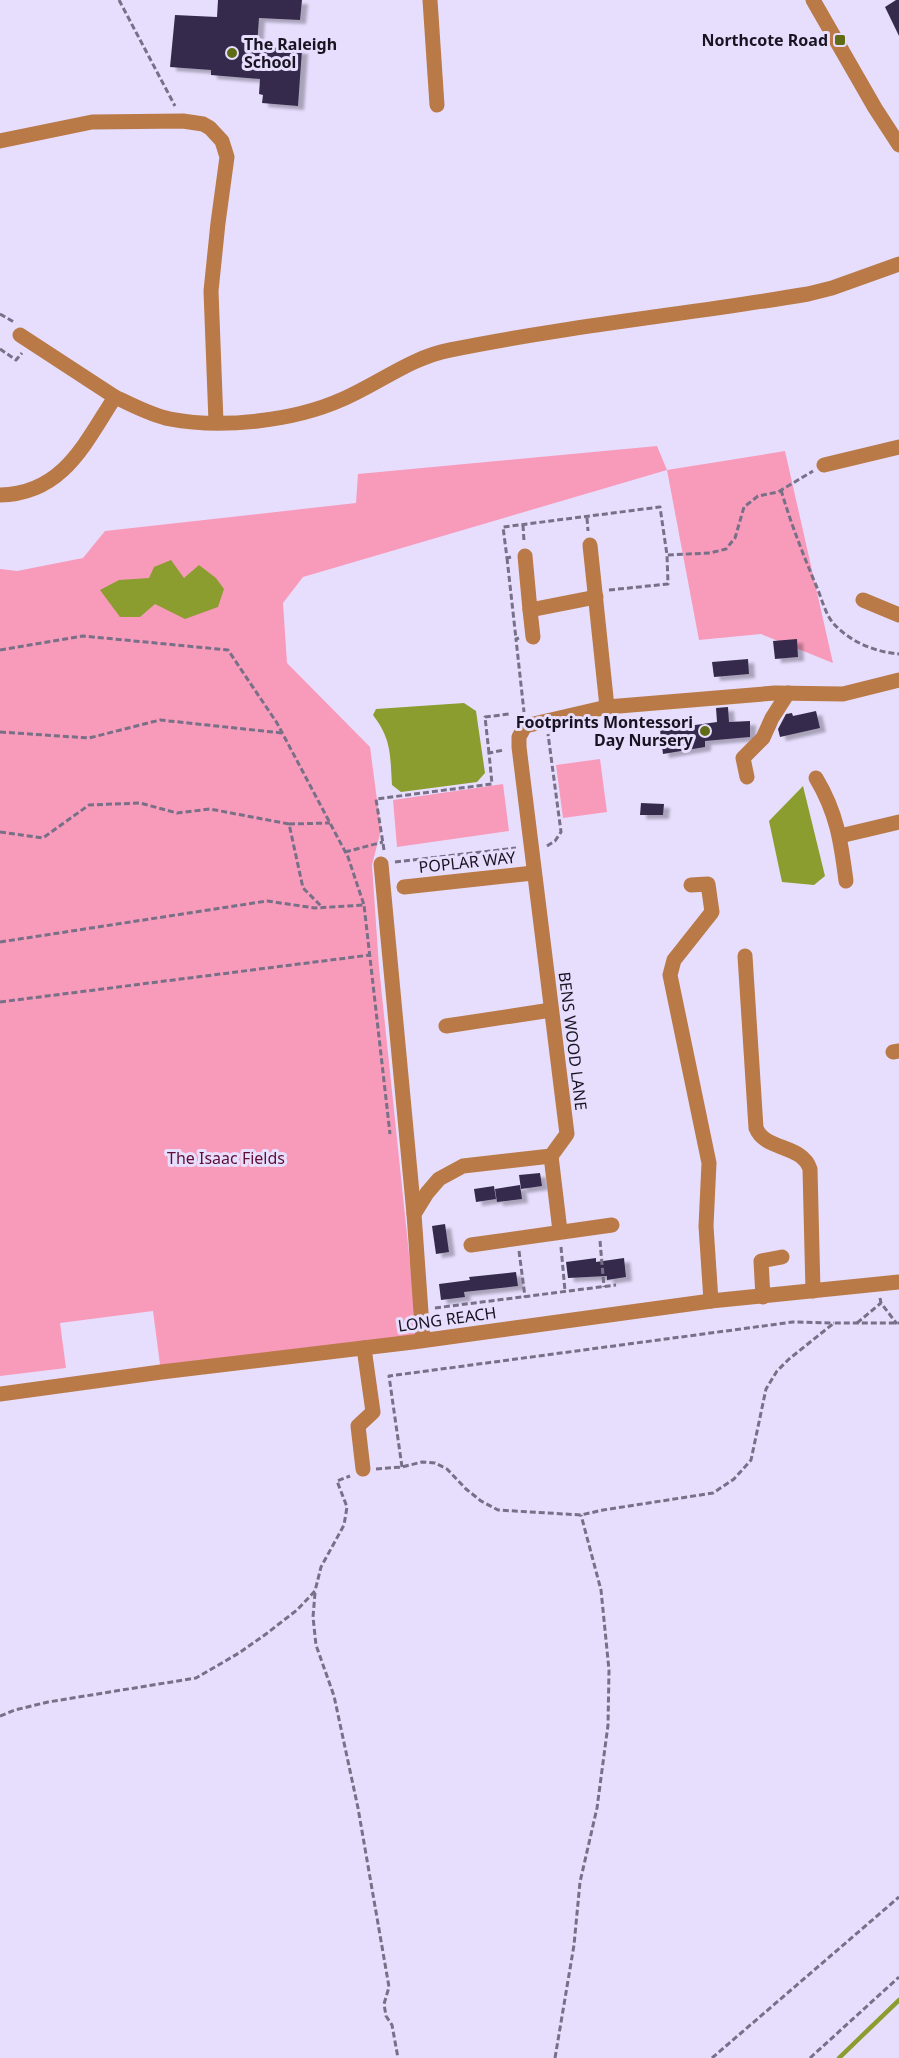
<svg xmlns="http://www.w3.org/2000/svg" width="899" height="2058" viewBox="0 0 899 2058" font-family="'Noto Sans',sans-serif">
  <style>
    .green { fill: #f89bbb }
    .water { fill: #8c9d2f }
    .lines { fill: none; stroke-linecap: round; stroke-linejoin: round }
    .stream { stroke: #8c9d2f; stroke-width: 4.5 }
    .building { fill: #362c4b; filter: url(#shadow) }
    .path { stroke: #777087; stroke-width: 3; stroke-dasharray: 6 3; stroke-linecap: butt }
    .minor { stroke: #b97a48; stroke-width: 15 }
    .poi-dot { fill: #606c15; stroke: #e7defe; stroke-width: 2 }
    .labels { text-anchor: middle; dominant-baseline: central; stroke-width: 6; stroke-linejoin: round; paint-order: stroke }
    .poi-label { font-size: 16px; font-weight: bold; fill: #181422; stroke: #e7defe; text-anchor: end }
    .street-label { font-size: 16px; fill: #181422; stroke: #e7defe }
    .park-label { font-size: 16px; fill: #5f0d34; stroke: #e7defe }
  </style>
  <defs>
    <filter id="shadow"><feDropShadow dx="6" dy="4" stdDeviation="1.5" flood-color="#0004"/></filter>
  </defs>
  <rect width="100%" height="100%" fill="#e7defe"/>
  <g class="green">
    <path d="M657,446L667,470L785,451L833,663L761,634L699,640L667,470L303,577L283,603L287,663L370,747L381,830L372,865L379,967L417,1330L423,1340L161,1372L153,1311L60,1323L66,1368L0,1376V569L17,571L83,558L105,531L356,503L358,474Z"/>
    <path d="M600,759L607,812L563,818L556,765Z"/>
    <path d="M503,784L509,831L397,847L393,800Z"/>
  </g>
  <g class="water">
    <path d="M171,560L184,578L199,565L216,578L224,589L218,607L185,619L155,604L140,617H120L100,590L119,580L149,578L154,567Z"/>
    <path d="M464,703L476,711L485,773L477,782L401,792L392,785C390,755 392,740 373,715L376,709Z"/>
    <path d="M803,786L825,876L814,885L782,882L769,821Z"/>
  </g>
  <g class="lines">
    <path class="stream" d="M839,2058L899,2000"/>
  </g>
  <g class="building">
    <path d="M218,0H302L300,20L259,18L257,46L302,50L298,106L262,103L263,95L259,94L260,79L211,75V70L170,67L175,15L217,17Z"/>
    <path d="M896,0H899V36L885,7Z"/>
    <path d="M797,639L798,657L775,659L773,641Z"/>
    <path d="M748,659L749,674L714,677L712,662Z"/>
    <path d="M728,707L729,722L750,721V737L705,741V747L663,754L659,722L688,719V726L717,722L716,708Z"/>
    <path d="M816,711L820,728L780,737L778,729L786,714L792,713L793,716Z"/>
    <path d="M641,803L664,804L663,815H640Z"/>
    <path d="M540,1173L542,1186L521,1189L519,1175Z"/>
    <path d="M520,1185L522,1199L497,1202L495,1189Z"/>
    <path d="M494,1186L496,1199L476,1202L474,1189Z"/>
    <path d="M445,1224L449,1252L436,1254L432,1226Z"/>
    <path d="M596,1258V1262L624,1258L626,1277L607,1280V1276L568,1278L566,1262Z"/>
    <path d="M516,1272L518,1286L464,1292L465,1297L441,1300L439,1284L470,1280L469,1277Z"/>
  </g>
  <g class="lines">
    <g class="path">
      <path d="M119,0L175,106"/>
      <path d="M0,314L14,322"/>
      <path d="M0,349L16,360L22,353"/>
      <path d="M781,490C791,524 804,557 818,590C822,600 826,615 833,623C850,642 875,652 899,654"/>
      <path d="M587,518L588,531"/>
      <path d="M523,525L524,541"/>
      <path d="M511,557L507,558L503,527L660,507L667,555L710,553L726,549L735,538L744,507L758,496L778,492L813,471"/>
      <path d="M507,558L516,639"/>
      <path d="M609,590L668,584L667,555"/>
      <path d="M519,638L516,639L524,712"/>
      <path d="M0,650L83,636L228,650L277,723L348,857L364,905"/>
      <path d="M0,732L89,738L160,720L282,733"/>
      <path d="M489,753L485,717L509,714"/>
      <path d="M289,824L330,823"/>
      <path d="M0,832L43,838L89,805L140,803L177,813L210,809L289,824L303,888L322,907"/>
      <path d="M547,846L555,841L561,832L548,734"/>
      <path d="M384,850L376,799L492,784L489,753L504,750"/>
      <path d="M345,852L383,842"/>
      <path d="M395,862L516,848"/>
      <path d="M0,942L267,901L315,908L364,905L390,1134"/>
      <path d="M0,1002L370,955"/>
      <path d="M600,1241L604,1287"/>
      <path d="M561,1247L565,1291"/>
      <path d="M519,1251L525,1297"/>
      <path d="M880,1298L881,1303L897,1324"/>
      <path d="M435,1308L616,1285"/>
      <path d="M857,1323L881,1303"/>
      <path d="M402,1467L389,1376L793,1322L834,1323"/>
      <path d="M376,1469L402,1467L422,1462L435,1463L447,1469L466,1489L481,1501L498,1510L581,1515L603,1510L713,1493L734,1479L751,1460L766,1389L777,1371L789,1359L834,1323H899"/>
      <path d="M315,1593L313,1617L316,1645L334,1696L358,1808L389,1987L384,2004L386,2016L392,2025L398,2058"/>
      <path d="M0,1716L15,1710L48,1702L196,1678L239,1653L266,1634L297,1610L315,1591L321,1567L344,1525L347,1507L337,1481L350,1476"/>
      <path d="M555,2058L574,1945L580,1882L597,1808L608,1725L609,1670L601,1590L581,1515"/>
      <path d="M712,2058L899,1897"/>
      <path d="M810,2058L899,1977"/>
    </g>
    <g class="minor">
      <path d="M430,0L437,105"/>
      <path d="M813,0L875,108L899,145"/>
      <path d="M0,141L92,122L183,121L203,124L210,128L222,141L227,157L218,223L211,291L216,422"/>
      <path d="M20,335L115,397"/>
      <path d="M824,465L899,447"/>
      <path d="M0,495C63,494 85,443 115,397C133,405 150,415 170,419C222,429 294,421 343,399C378,384 412,357 450,350C568,326 689,314 808,294L832,288L899,264"/>
      <path d="M590,545L607,707"/>
      <path d="M525,556L530,610L596,597"/>
      <path d="M863,600L899,615"/>
      <path d="M530,610L533,637"/>
      <path d="M747,777L743,758L763,738L772,718L788,693"/>
      <path d="M816,778C837,813 841,842 846,881"/>
      <path d="M840,836L899,822"/>
      <path d="M381,864L414,1214"/>
      <path d="M691,885L708,884L712,912L674,960L670,975L709,1163L706,1226L711,1301"/>
      <path d="M404,887L533,873"/>
      <path d="M745,956L756,1128C765,1151 802,1144 810,1169L813,1291"/>
      <path d="M446,1026L551,1010"/>
      <path d="M893,1052L899,1051"/>
      <path d="M551,1156L560,1231"/>
      <path d="M471,1245L612,1225"/>
      <path d="M763,1297L761,1261L782,1257"/>
      <path d="M423,1340L414,1214L427,1193L439,1179L463,1166L551,1156L567,1134L519,747V737L525,726L607,707L775,693L843,694L899,680"/>
      <path d="M0,1394L161,1372L413,1342L711,1301L899,1282"/>
      <path d="M363,1469L358,1426L373,1412L364,1348"/>
    </g>
  </g>
  <g class="poi-dot">
    <rect x="834" y="34" width="12" height="12" rx="3"/>
    <circle cx="232" cy="53" r="6"/>
    <circle cx="705" cy="731" r="6"/>
  </g>
  <g class="labels">
    <g class="poi-label">
      <text x="828" y="40">Northcote Road</text>
      <text x="244" y="44" text-anchor="start">The Raleigh<tspan x="244" dy="18">School</tspan></text>
      <text x="693" y="722">Footprints Montessori<tspan x="693" dy="18">Day Nursery</tspan></text>
    </g>
    <g class="street-label">
      <text transform="translate(467 862) rotate(-6)">POPLAR WAY</text>
      <text transform="translate(573 1041) rotate(83)">BENS WOOD LANE</text>
      <text transform="translate(447 1319) rotate(-8)">LONG REACH</text>
    </g>
    <g class="park-label">
      <text x="226" y="1158">The Isaac Fields</text>
    </g>
  </g>
</svg>
